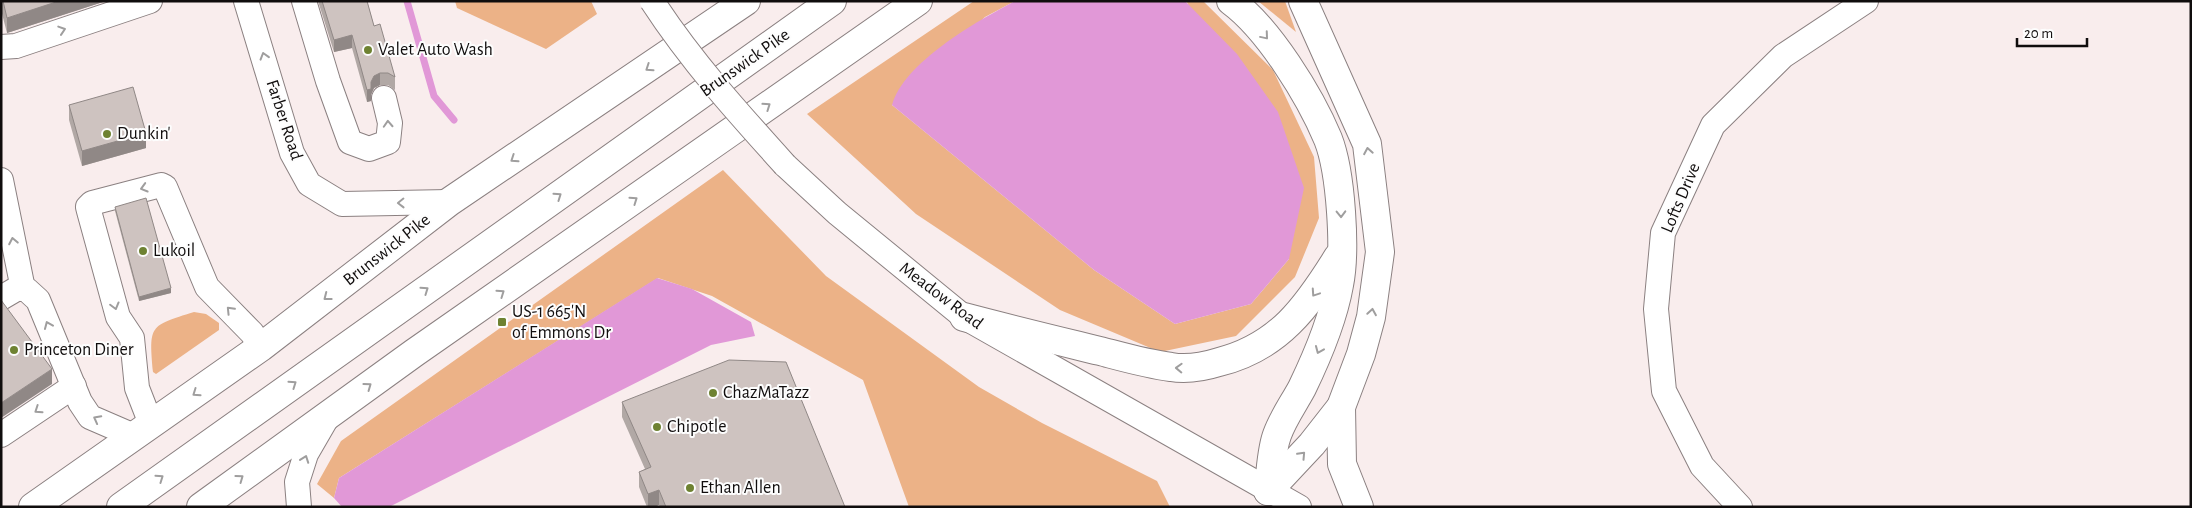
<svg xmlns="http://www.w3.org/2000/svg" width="2192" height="508" viewBox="0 0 2192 508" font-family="'Alegreya Sans',sans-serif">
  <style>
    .green { fill: #ecb287 }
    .water { fill: #e198d7 }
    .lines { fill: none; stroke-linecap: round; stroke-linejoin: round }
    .stream { stroke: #e198d7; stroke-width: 7 }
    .minor-casing { stroke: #8b8081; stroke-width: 26 }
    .highway-casing { stroke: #8b8081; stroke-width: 30 }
    .minor { stroke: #fff; stroke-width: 24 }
    .highway { stroke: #fff; stroke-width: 28 }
    .minor-bridge-casing { stroke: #8b8081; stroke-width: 26; stroke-linecap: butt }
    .minor-bridge { stroke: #fff; stroke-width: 24 }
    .wall { fill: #b1a8a5 }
    .shaded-wall { fill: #908886 }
    .building { fill: #cec3c0; stroke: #908886 }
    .oneway { stroke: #9f9e9e }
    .poi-dot { fill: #6e8232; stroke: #fdfdfd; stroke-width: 2 }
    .labels { text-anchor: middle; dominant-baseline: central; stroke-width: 4; stroke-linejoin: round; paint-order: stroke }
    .poi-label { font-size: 18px; fill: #100d0d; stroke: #fdfdfd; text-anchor: start }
    .street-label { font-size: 18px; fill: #100d0d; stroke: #fdfdfd }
  </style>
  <rect width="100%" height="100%" fill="#f9eded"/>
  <g class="green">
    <path d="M455,1H591L597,14L546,49L457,8Z"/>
    <path d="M974,1H1015L985,17L892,105L1094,270L1175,324L1251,304L1289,259L1187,2L1185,1H1203L1273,70L1314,157L1319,218L1295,277L1236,336L1160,352L1060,310L916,214L807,114Z"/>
    <path d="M1258,1H1285L1296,32Z"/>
    <path d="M723,170L826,276L979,387L1042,423L1157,481L1170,507H909L863,380L712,296L658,278L339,478L334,498L317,484L341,441Z"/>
    <path d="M194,312L206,314L219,323V330L156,374L153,372C149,325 149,326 194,312Z"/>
  </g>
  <g class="water">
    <path d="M1015,1H1185L1237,54L1278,112L1304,188L1289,259L1251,304L1175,324L1094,270L892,105C903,63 977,21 1015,1Z"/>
    <path d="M657,278L692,289L751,322L755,336L711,345L389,507H342L334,498L339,478Z"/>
  </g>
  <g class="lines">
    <path class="stream" d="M407,1L434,96L454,120"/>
    <g class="minor-casing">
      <g id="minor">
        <path d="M246,1L292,153L309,184L342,204L449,202"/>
        <path d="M304,1L328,81L350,142L369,149L388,142L390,123L384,98"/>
        <path d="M1,47L16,46L150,1"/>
        <path d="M785,165L837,213L964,317L1299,507"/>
        <path d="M1,180L23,289"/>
        <path d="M1,298L18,288L27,290L38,300L80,402L90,417L134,436"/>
        <path d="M151,424L137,388L132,338L118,317L89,211L88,207L92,203L161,185L165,187L207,287L252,333L261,347"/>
        <path d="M1,435L74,386"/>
        <path d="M299,507L297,482L306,454L328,416"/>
        <path d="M1740,507L1702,466L1664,391L1656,309L1663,233L1713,125L1783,56L1866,1"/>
      </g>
    </g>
    <g class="highway-casing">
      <g id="highway">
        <path d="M1231,1C1269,29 1310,96 1328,139C1341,172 1346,251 1339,285C1333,319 1317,357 1302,388C1294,403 1283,418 1277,435C1271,451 1271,473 1268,491"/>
        <path d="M964,317C1009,329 1055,340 1100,351C1123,357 1147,364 1171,367C1188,370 1203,367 1219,362C1279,347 1307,307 1338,257"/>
        <path d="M1341,407L1342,464L1359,507"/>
        <path d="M1268,491L1312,444L1341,407L1361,354L1371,317L1380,252L1367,144L1303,1"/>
        <path d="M33,507L261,347L449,202L746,1"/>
        <path d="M121,507L832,1"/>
        <path d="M201,507L414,353L918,1"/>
      </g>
    </g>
    <use href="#minor" class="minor"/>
    <use href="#highway" class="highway"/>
    <g class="minor-bridge-casing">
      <path id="minor-bridge" d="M652,1C691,61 738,113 785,165"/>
    </g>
    <use href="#minor-bridge" class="minor-bridge"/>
  </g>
  <g class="wall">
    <path d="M1,1H106L7,33L1,10Z"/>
    <path d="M318,1H367L374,26L395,77V90L388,85H380L374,88L371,95V101L367,102L352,48L334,52Z"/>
    <path d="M69,105L146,148L82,166L69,120Z"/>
    <path d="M115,207L171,293L139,301L115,211Z"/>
    <path d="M622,402L845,507H660L659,505L654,507H647L639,487V472L645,469L622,417Z"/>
  </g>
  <g class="shaded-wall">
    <path d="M59,1H106L7,33V18Z"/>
    <path d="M352,35V48L334,52V40Z"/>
    <path d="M380,73V85L374,88L371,95V82L374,76Z"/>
    <path d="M371,89V101L367,102V90Z"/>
    <path d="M146,133V148L82,166V151Z"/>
    <path d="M171,288V293L139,301V297Z"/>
    <path d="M52,369V384L1,418V403Z"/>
    <path d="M659,490V505L654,507H648V494Z"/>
  </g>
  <g class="building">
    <path d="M3,1H59L7,18Z"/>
    <path d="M322,1H367L374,26L380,24L395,77L388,73H380L374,76L371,82V89L367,90L352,35L334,40Z"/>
    <path d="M133,87L146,133L82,151L69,105Z"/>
    <path d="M146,198L171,288L139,297L115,207Z"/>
    <path d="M1,300L52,369L1,403Z"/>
    <path d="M729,360L786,362L845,507H666L659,490L648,494L639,472L651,467L622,402Z"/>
  </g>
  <defs><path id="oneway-chevron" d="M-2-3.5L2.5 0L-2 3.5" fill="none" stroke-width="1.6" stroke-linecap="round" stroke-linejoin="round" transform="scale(1.25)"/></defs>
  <g class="oneway">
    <use href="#oneway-chevron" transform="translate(62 30) rotate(-18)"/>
    <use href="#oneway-chevron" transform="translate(1265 36) rotate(50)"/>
    <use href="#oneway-chevron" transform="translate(264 56) rotate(-107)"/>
    <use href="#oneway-chevron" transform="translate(649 68) rotate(146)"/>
    <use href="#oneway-chevron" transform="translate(767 106) rotate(-35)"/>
    <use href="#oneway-chevron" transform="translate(388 124) rotate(-93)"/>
    <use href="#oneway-chevron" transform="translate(1368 151) rotate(-100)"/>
    <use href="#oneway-chevron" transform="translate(514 159) rotate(146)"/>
    <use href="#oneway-chevron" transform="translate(144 188) rotate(164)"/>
    <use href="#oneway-chevron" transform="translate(558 196) rotate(-35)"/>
    <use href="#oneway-chevron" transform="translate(634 200) rotate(-35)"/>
    <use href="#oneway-chevron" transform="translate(401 203) rotate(179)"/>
    <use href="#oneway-chevron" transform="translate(1341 214) rotate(89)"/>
    <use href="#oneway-chevron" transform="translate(13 241) rotate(-101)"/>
    <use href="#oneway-chevron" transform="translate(425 290) rotate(-35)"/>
    <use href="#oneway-chevron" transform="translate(501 293) rotate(-35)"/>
    <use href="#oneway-chevron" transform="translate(1315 293) rotate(124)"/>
    <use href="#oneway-chevron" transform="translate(327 297) rotate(142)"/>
    <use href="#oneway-chevron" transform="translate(115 306) rotate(75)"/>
    <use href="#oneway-chevron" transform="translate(230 310) rotate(-134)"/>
    <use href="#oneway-chevron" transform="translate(1372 312) rotate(-81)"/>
    <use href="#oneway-chevron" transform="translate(48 325) rotate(-113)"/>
    <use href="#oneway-chevron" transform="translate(1319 350) rotate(113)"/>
    <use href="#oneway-chevron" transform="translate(1179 368) rotate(-178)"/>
    <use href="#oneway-chevron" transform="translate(293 384) rotate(-35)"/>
    <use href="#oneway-chevron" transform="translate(368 386) rotate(-36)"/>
    <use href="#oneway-chevron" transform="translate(196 393) rotate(145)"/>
    <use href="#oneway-chevron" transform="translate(38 410) rotate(146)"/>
    <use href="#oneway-chevron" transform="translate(97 419) rotate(-152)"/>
    <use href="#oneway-chevron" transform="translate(1302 455) rotate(-47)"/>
    <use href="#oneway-chevron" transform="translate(305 459) rotate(-70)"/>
    <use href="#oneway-chevron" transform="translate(160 478) rotate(-35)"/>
    <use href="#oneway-chevron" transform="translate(240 478) rotate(-36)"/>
  </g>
  <g class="poi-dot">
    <circle cx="368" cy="50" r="5"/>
    <circle cx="107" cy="134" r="5"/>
    <circle cx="143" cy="251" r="5"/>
    <rect x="497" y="317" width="10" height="10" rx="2.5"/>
    <circle cx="14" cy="350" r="5"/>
    <circle cx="713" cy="393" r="5"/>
    <circle cx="657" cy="427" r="5"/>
    <circle cx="690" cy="488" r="5"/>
  </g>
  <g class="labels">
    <g class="poi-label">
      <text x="378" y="50">Valet Auto Wash</text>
      <text x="117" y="134">Dunkin'</text>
      <text x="153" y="251">Lukoil</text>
      <text x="512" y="312">US-1 665'N<tspan x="512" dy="21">of Emmons Dr</tspan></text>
      <text x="24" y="350">Princeton Diner</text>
      <text x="723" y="393">ChazMaTazz</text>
      <text x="667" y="427">Chipotle</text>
      <text x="700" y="488">Ethan Allen</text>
    </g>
    <g class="street-label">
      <text transform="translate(745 63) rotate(-35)">Brunswick Pike</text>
      <text transform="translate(284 120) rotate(72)">Farber Road</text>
      <text transform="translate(1681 198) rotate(-67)">Lofts Drive</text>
      <text transform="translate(387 250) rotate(-38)">Brunswick Pike</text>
      <text transform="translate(941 296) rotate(37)">Meadow Road</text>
    </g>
  </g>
  <rect width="2192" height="508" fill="none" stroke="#100d0d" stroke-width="5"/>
  <path d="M2017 38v8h70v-8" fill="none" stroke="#100d0d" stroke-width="2.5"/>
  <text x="2024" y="38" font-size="15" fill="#100d0d" stroke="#fdfdfd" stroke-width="4" paint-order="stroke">20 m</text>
</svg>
